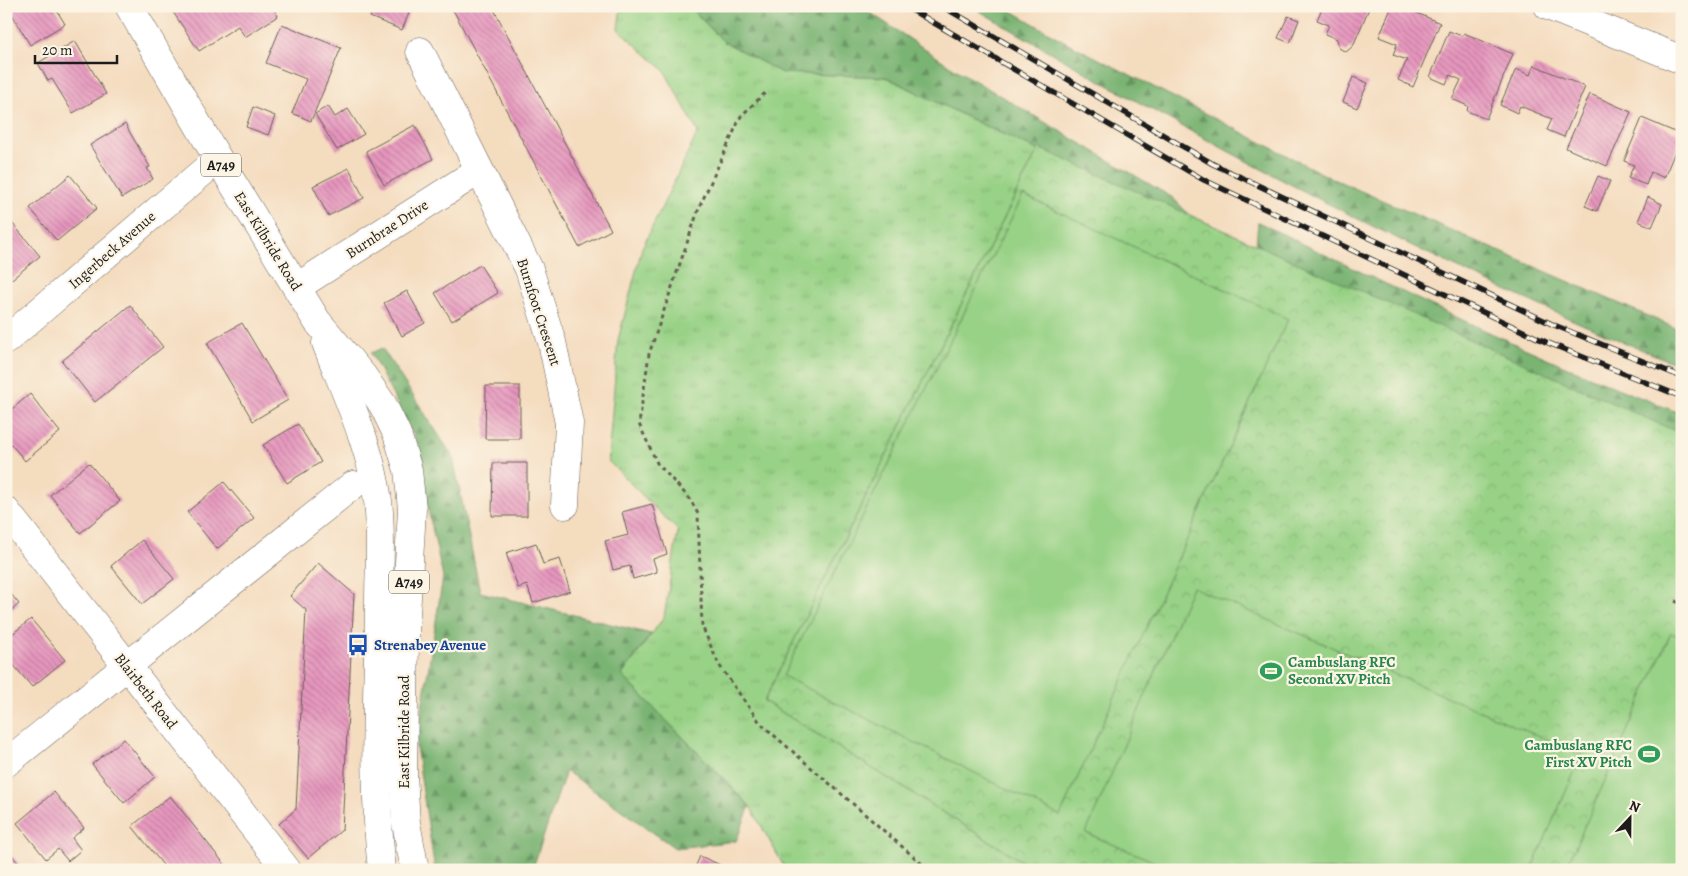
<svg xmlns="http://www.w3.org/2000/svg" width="1688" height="876" viewBox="0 0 1688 876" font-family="Alegreya,serif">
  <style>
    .grass { fill: url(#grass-tufts); stroke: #5a7751 }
    .forest { fill: url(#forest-firs); stroke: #4b6848 }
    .park { fill: url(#park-crowns); stroke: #5a7751 }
    .garden { fill: #98d286; stroke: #5a7751 }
    .building { fill: url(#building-back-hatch) }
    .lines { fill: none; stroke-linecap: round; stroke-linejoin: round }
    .minor-casing { stroke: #685f55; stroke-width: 29 }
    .tertiary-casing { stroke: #685f55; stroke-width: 29 }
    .primary-casing { stroke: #685f55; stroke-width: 29 }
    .path { stroke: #685f55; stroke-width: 3; stroke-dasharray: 4 4; stroke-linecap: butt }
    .minor { stroke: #fff; stroke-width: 28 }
    .tertiary { stroke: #fff; stroke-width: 28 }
    .primary { stroke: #fff; stroke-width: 28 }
    .rail-casing { stroke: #1c1c1c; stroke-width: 5.5 }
    .rail { stroke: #fcf5e5; stroke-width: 4; stroke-dasharray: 11; stroke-linecap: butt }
    .labels { text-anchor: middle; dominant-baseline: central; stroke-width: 4.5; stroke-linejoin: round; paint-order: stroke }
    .shield { fill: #fcf5e5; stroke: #5f5d58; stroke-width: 1 }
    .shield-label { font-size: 14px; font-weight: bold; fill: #1c1c1c }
    .street-label { font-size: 15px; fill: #1c1c1c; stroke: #fcf5e5 }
    .transit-label { font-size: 15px; font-weight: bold; fill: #164399; stroke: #fcf5e5; text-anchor: start }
    .leisure-label { font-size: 15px; font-weight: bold; fill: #27864d; stroke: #fcf5e5; text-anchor: start }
  </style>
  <defs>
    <pattern id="grass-tufts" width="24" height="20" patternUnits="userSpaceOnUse" patternTransform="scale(1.25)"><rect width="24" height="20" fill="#98d286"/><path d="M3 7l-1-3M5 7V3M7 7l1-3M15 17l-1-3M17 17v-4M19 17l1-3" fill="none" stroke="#82b473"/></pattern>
    <pattern id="forest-firs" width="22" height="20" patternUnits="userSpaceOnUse" patternTransform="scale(1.25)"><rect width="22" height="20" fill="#7ab473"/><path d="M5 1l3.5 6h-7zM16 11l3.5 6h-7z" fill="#63925e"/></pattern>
    <pattern id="park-crowns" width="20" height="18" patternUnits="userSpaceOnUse" patternTransform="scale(1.25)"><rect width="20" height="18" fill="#98d286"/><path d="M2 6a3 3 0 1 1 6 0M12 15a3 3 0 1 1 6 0" fill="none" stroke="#82b473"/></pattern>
    <pattern id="building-back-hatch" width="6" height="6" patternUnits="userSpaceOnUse" patternTransform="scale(1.25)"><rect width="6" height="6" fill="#e796be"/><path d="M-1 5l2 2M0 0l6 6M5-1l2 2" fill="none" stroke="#ba7a9a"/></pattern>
  </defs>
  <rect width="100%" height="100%" fill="#fcf5e5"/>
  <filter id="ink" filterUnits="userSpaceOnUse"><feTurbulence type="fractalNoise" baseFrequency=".02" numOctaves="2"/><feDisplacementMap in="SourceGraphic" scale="10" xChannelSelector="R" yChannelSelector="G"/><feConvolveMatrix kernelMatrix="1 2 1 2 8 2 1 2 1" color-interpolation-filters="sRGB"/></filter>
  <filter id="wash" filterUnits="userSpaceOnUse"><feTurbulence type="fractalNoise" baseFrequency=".0096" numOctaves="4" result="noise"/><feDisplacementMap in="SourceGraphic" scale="20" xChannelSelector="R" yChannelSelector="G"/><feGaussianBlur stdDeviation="1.12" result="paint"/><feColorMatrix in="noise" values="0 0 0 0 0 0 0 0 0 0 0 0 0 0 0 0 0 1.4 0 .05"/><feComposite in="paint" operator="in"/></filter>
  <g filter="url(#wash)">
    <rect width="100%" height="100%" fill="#f4dcbf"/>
    <path class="grass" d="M621,6H689L723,41L782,73L886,77L985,126L1039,148L764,701L1036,870H786L750,806L622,675L664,617L678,531L608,461L618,340L642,248L698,132L664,70L618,29Z"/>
    <g class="forest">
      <path d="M689,6H860L955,69L1173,198L1198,224L985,126L886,77L782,73L723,41Z"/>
      <path d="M971,6H1003L1062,40L1329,177L1682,331V366C1435,267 1200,141 971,6Z"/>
      <path d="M1258,222C1397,290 1537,358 1682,414V442L1256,246Z"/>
      <path d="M382,348L453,457L480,592L651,634L622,675L750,806L736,841L675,848L566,771L532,870H435L416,746L443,577L429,514L418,444L371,353Z"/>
    </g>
    <path class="park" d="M1039,148L1682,434V870H1036L764,701Z"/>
    <g class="garden">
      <path d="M1023,195L1288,319L1060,816L783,676Z"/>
      <path d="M1192,587L1582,755L1531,870H1174L1086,833Z"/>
      <path d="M1671,633L1682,638V870H1565Z"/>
    </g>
    <g id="blocks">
      <g class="building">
        <path d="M7,6H54L65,24L30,45Z"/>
        <path d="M169,6H272L278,16L245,37L238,26L199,51Z"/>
        <path d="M375,6H412L402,30L370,17Z"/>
        <path d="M451,6H492L611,230L579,247Z"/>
        <path d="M1323,6H1370L1353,46L1346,52L1339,48L1337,39L1325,34L1329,25L1317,20Z"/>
        <path d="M1392,6H1401L1440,23L1413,87L1398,80L1407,60L1393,55L1397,44L1379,37Z"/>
        <path d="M1668,6H1682V14L1667,8Z"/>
        <path d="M1288,16L1299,20L1290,43L1278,38Z"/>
        <path d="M282,24L341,48L311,121L292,113L306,79L266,63Z"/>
        <path d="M1449,31L1462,36L1464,33L1513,54L1486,119L1467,111L1468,106L1452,99L1461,80L1450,75L1446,84L1430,77Z"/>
        <path d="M75,41L106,94L73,113L52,79L48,81L38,63Z"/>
        <path d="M1534,65L1585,87L1564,137L1547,130L1552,119L1520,106L1517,113L1500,105L1516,69L1530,75Z"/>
        <path d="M1353,77L1368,83L1357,108L1343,102Z"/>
        <path d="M1590,94L1631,112L1607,166L1566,148Z"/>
        <path d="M328,106L335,117L348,109L364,134L337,150L315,114Z"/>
        <path d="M253,107L275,116L268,135L246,127Z"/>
        <path d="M1642,118L1682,135L1664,178L1651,172L1646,185L1628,178L1634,165L1624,161Z"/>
        <path d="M125,124L150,167L147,168L153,179L122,198L90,145Z"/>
        <path d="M415,125L433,159L384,185L366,151Z"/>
        <path d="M349,168L364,198L328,216L313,186Z"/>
        <path d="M70,175L97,208L57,241L30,208Z"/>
        <path d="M1598,176L1610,181L1597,211L1585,206Z"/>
        <path d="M1648,197L1662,204L1652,227L1638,221Z"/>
        <path d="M12,223L40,256L7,283L6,228Z"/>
        <path d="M480,265L498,293L452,321L435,293Z"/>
        <path d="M407,291L425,323L402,336L384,303Z"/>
        <path d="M130,305L163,347L95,402L62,361Z"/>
        <path d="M242,323L288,400L253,421L207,343Z"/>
        <path d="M486,386H520V439H485Z"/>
        <path d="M30,394L60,432L25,461L6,438V414Z"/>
        <path d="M298,424L321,462L287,483L263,445Z"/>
        <path d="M89,463L120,501L80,533L50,495Z"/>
        <path d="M493,463H527V516H492Z"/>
        <path d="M224,482L254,518L217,549L187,512Z"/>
        <path d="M652,504L667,554L653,559L657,572L633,579L630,566L613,570L605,541L628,535L622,512Z"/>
        <path d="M142,540L174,579L142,604L111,566Z"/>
        <path d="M536,543L543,564L560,559L570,591L533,603L527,585L518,588L506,553Z"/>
        <path d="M318,563L354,594L342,830L308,858L279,824L296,809L306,610L290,596Z"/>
        <path d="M6,588L19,604L6,615Z"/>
        <path d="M31,619L65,660L32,687L6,656V639Z"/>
        <path d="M124,739L155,777L124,803L92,764Z"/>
        <path d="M54,792L84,828L72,838L81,850L68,861L58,849L46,859L17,823Z"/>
        <path d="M170,796L229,870H167L132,826Z"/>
        <path d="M6,848L24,870H6Z"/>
        <path d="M700,856L732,870H694Z"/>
      </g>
    </g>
  </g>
  <g filter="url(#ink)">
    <use href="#blocks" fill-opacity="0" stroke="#685f55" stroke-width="1"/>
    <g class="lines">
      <g class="minor-casing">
        <g id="minor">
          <path d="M420,51L529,269L552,342L569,423L565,505"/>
          <path d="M297,287L478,171"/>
          <path d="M6,340L218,159"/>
          <path d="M6,763L353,485"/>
        </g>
      </g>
      <g class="tertiary-casing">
        <g id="tertiary">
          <path d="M1548,6L1682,60"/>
          <path d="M6,511L287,870"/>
        </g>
      </g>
      <g class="primary-casing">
        <g id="primary">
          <path d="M129,6L218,159L317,321L363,376L383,405L397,434L408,470L412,509L405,633L403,774L406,823L415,870"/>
          <path d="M326,343C346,395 371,446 378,501C382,535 379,570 379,604C378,693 372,782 382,870"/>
        </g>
      </g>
      <g class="path">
        <path d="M765,93L741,116L699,208L649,354L639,424L657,463L690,499L698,514L702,626L719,665L761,724L929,870"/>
        <path d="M1675,601L1682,604"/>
      </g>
      <use href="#minor" class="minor"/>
      <use href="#tertiary" class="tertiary"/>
      <use href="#primary" class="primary"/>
      <g class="rail-casing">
        <g id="rail">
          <path d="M905,6L1204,180L1546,342L1682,397"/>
          <path d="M942,6L1213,164L1554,325L1682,377"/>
        </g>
      </g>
      <use href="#rail" class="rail"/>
    </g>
  </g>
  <defs>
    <g id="bus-bare" transform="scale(1.725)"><path d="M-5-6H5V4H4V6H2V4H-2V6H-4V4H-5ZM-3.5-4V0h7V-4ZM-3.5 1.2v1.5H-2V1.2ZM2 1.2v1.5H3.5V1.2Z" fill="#1a4fb4" stroke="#fcf5e5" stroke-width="2.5" paint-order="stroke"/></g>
    <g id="stadium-bare" transform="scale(1.725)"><path d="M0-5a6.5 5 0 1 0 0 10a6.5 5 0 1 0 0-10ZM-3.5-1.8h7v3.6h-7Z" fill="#2e9e5b" stroke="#fcf5e5" stroke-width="2.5" paint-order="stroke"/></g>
  </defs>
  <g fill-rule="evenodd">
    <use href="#bus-bare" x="358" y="645"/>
    <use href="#stadium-bare" x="1271" y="671"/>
    <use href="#stadium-bare" x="1649" y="754"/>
  </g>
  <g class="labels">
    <g class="shield">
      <rect x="201" y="153.5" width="40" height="23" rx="4"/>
      <rect x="389" y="570.5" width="40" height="23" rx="4"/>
    </g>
    <g class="shield-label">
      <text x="221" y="165">A749</text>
      <text x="409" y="582">A749</text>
    </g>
    <g class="street-label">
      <text transform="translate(387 229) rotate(-33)">Burnbrae Drive</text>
      <text transform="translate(268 241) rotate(58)">East Kilbride Road</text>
      <text transform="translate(112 250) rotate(-41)">Ingerbeck Avenue</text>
      <text transform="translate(539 312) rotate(72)">Burnfoot Crescent</text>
      <text transform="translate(146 691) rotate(52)">Blairbeth Road</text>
      <text transform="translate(404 732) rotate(-90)">East Kilbride Road</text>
    </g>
    <g class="transit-label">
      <text x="374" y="645">Strenabey Avenue</text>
    </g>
    <g class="leisure-label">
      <text x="1288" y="662">Cambuslang RFC<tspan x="1288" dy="17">Second XV Pitch</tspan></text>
      <text x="1632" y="745" text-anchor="end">Cambuslang RFC<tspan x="1632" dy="17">First XV Pitch</tspan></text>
    </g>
  </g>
  <rect width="1688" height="876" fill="none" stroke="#fcf5e5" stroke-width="25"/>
  <g transform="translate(1630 818) rotate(22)" stroke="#fcf5e5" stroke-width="4" paint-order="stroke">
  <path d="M0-4L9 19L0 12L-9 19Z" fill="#1c1c1c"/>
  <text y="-8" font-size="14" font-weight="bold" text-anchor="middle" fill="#1c1c1c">N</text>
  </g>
  <path d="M35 55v8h82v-8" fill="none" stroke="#1c1c1c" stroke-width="2.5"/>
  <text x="42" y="55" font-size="15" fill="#1c1c1c" stroke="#fcf5e5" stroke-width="4" paint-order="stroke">20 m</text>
</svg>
